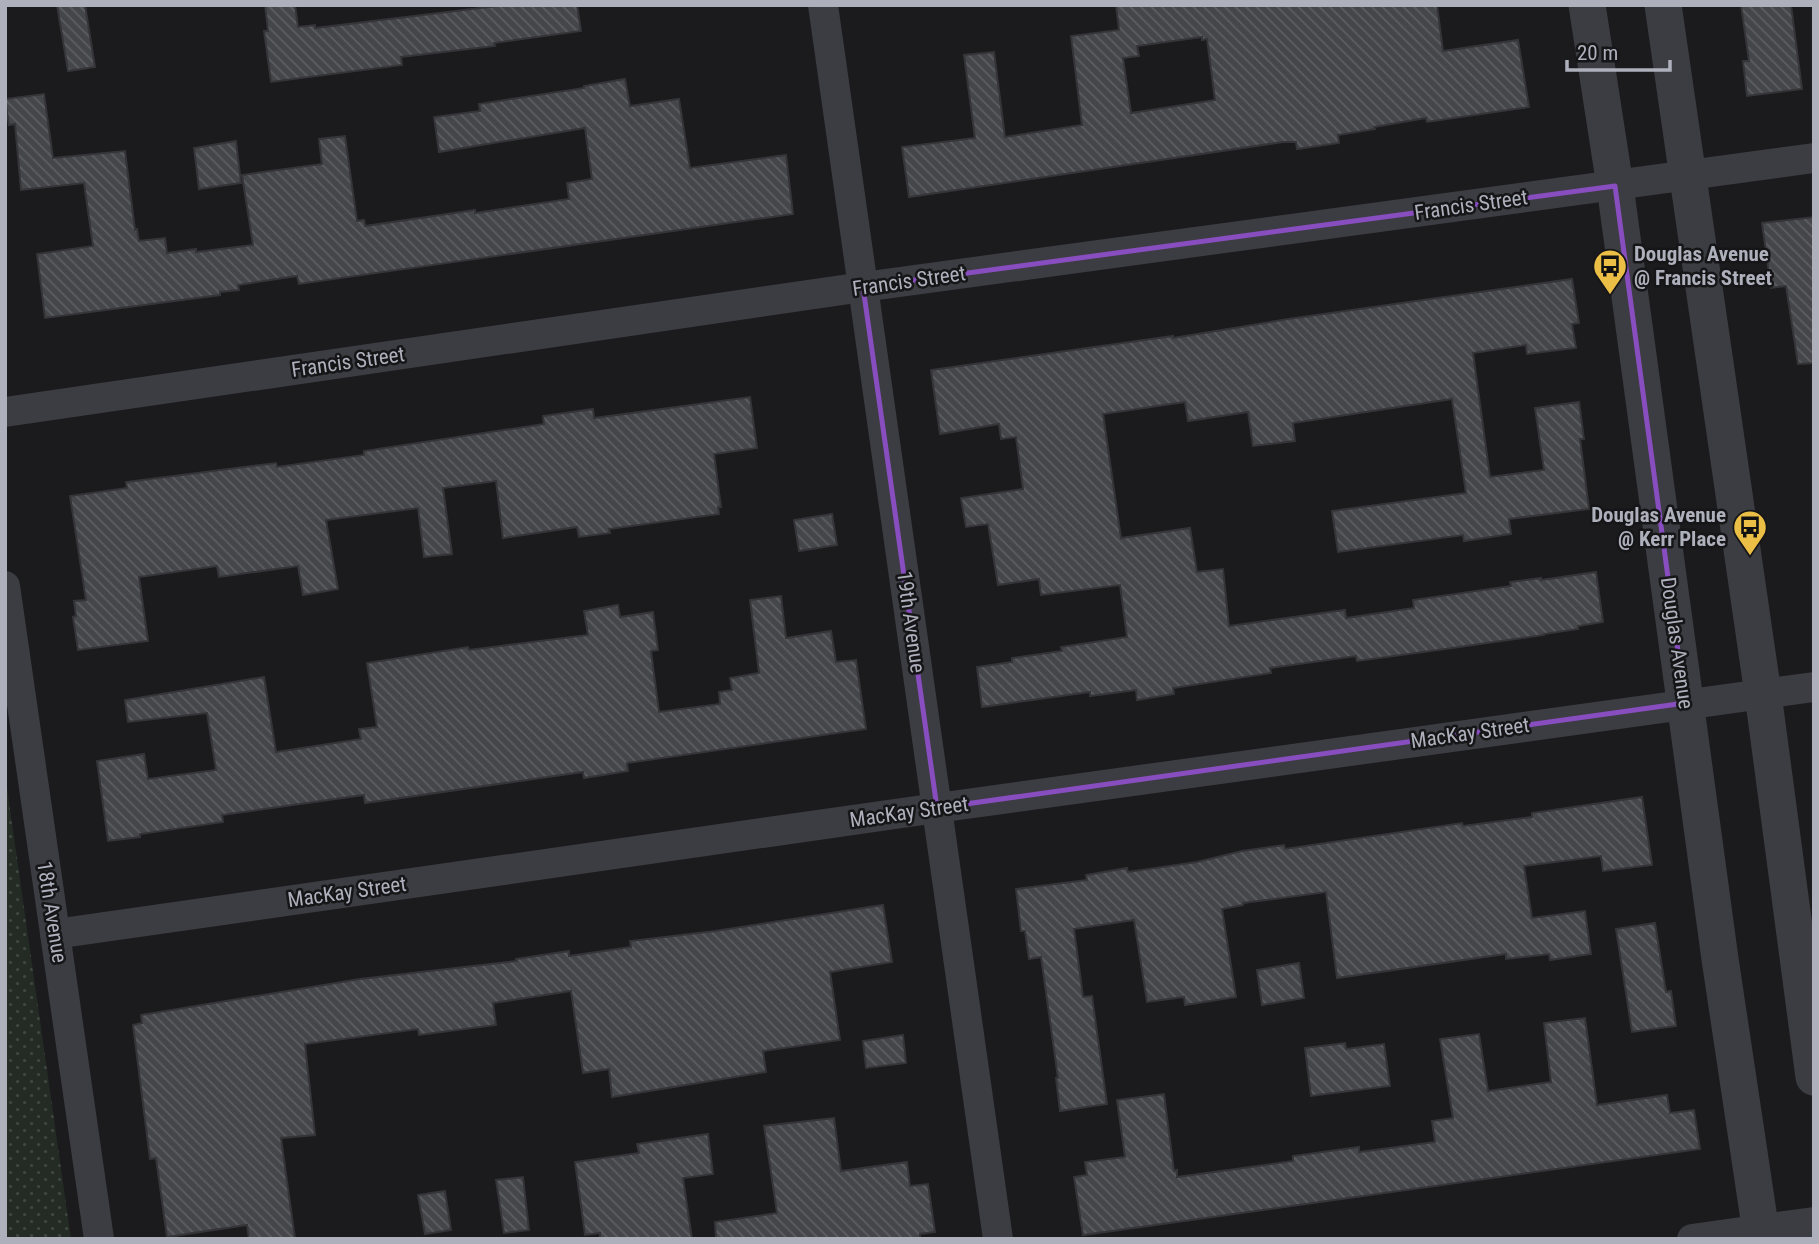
<svg xmlns="http://www.w3.org/2000/svg" width="1819" height="1244" viewBox="0 0 1819 1244" font-family="'Roboto Condensed',sans-serif">
  <style>
    .park { fill: url(#park-dots) }
    .building { fill: url(#building-back-hatch); stroke: #353539; stroke-width: 2; fill-rule: evenodd }
    .lines { fill: none; stroke-linecap: round; stroke-linejoin: round }
    .minor { stroke: #3c3d42; stroke-width: 30 }
    .tertiary { stroke: #3c3d42; stroke-width: 37 }
    .marked { fill: none; stroke: #884dbe; stroke-width: 5; stroke-linejoin: round }
    .labels { text-anchor: middle; dominant-baseline: central; stroke-width: 5; stroke-linejoin: round; paint-order: stroke }
    .street-label { font-size: 21px; fill: #aeb1bc; stroke: #161618 }
    .poi-label { font-size: 21px; font-weight: bold; fill: #aeb1bc; stroke: #161618; text-anchor: start }
  </style>
  <defs>
    <pattern id="park-dots" width="8" height="8" patternUnits="userSpaceOnUse" patternTransform="scale(1.75)"><rect width="8" height="8" fill="#232b24"/><path d="M2 2h.1M6 6h.1" fill="none" stroke="#404742" stroke-width="1.8" stroke-linecap="round"/></pattern>
    <pattern id="building-back-hatch" width="6" height="6" patternUnits="userSpaceOnUse" patternTransform="scale(1.75)"><rect width="6" height="6" fill="#45464a"/><path d="M-1 5l2 2M0 0l6 6M5-1l2 2" fill="none" stroke="#5d5e62"/></pattern>
  </defs>
  <rect width="100%" height="100%" fill="#1b1b1d"/>
  <path class="park" d="M5,774L71,1239H5Z"/>
  <g class="building">
    <path d="M57,5H85L95,67L68,71Z"/>
    <path d="M265,5H295L298,27L315,25V28L505,5H577L581,31L494,43L495,46L401,57L402,65L271,82L264,31H268Z"/>
    <path d="M1116,5H1437L1443,51L1518,40L1529,107L1427,122L1426,118L1374,127L1375,129L1338,135L1339,143L1297,149L1296,142H1283L909,197L902,147L975,138L964,55L994,52L1005,137L1082,125L1071,36L1119,30ZM1202,37V40L1207,39L1215,100L1131,113L1123,58L1139,56L1137,46Z"/>
    <path d="M1741,5H1791L1802,89L1747,96L1743,61H1749Z"/>
    <path d="M625,79L630,106L679,99L690,168L786,155L793,214L299,284L297,276L238,285L239,290L220,292V295L45,318L37,254L93,246L84,183L21,190L15,124L9,125L5,99L44,94L53,158L125,151L135,230L137,229L139,241L165,238L167,253L196,249V252L253,245L242,175L322,164L319,139L345,136L357,221L364,220L365,226L475,210V213L569,199L567,183L592,179L585,128L439,152L434,117L480,111L479,104L584,88V86Z"/>
    <path d="M236,141L241,183L199,189L194,148Z"/>
    <path d="M1814,217V363L1798,364L1786,286L1771,288L1762,223Z"/>
    <path d="M1572,279L1579,323L1572,324L1576,348L1527,354L1526,345L1473,353L1490,477L1544,470L1535,408L1579,402L1584,439H1580L1589,509L1509,519L1511,534L1464,541L1463,535L1338,552L1332,511L1466,493L1452,399L1293,423L1295,441L1253,446L1248,412L1188,421L1185,402L1103,414L1121,538L1190,528L1197,572L1223,569L1229,626L1345,610L1346,618L1414,608L1413,600L1511,586L1510,582L1541,578V580L1596,572L1603,622L1578,626V629L1544,634V635L1438,650L1357,661L1356,656L1270,668L1271,673L1173,688L1174,694L1137,700L1136,690L1090,696V692L982,707L977,667L1012,662V658L1062,651L1061,647L1127,637L1120,585L1041,595L1039,579L998,585L988,524L966,527L961,498L1023,489L1016,437L1001,439L999,424L940,434L931,370L1173,336V338L1288,319Z"/>
    <path d="M750,397L757,448L714,454L721,507H718L719,514L609,529L610,533L579,537L577,527L503,538L496,481L443,488L452,554L424,557L418,508L326,520L338,589L303,595L298,566L219,577L217,566L139,577L148,641L78,650L73,617L76,616L74,601L86,600L70,496L127,488L126,482L166,477L276,463L277,467L364,455V451L544,424L543,416L593,409L594,418Z"/>
    <path d="M832,514L837,545L799,551L794,520Z"/>
    <path d="M781,596L786,638L831,631L836,662L856,660L866,729L627,763L628,771L584,778L583,772L365,803L364,795L222,815L223,822L140,834V837L108,841L97,761L144,754L148,779L216,770L207,713L128,722L125,700L264,677L276,752L361,739L359,729L377,727L367,663L468,647L469,650L588,635L584,611L618,605L620,617L653,612L658,650L651,651L659,712L720,704L719,692L732,690L730,678L759,673L750,600Z"/>
    <path d="M1642,797L1652,865L1603,871L1601,856L1524,866L1532,918L1585,911L1591,954L1550,960L1549,954L1506,959V954L1337,978L1326,892L1243,903V905L1222,909L1236,997L1185,1005L1184,997L1147,1002L1134,920L1074,929L1083,997L1092,996L1107,1104L1060,1111L1056,1078H1058L1041,957L1029,959L1025,931H1021L1016,889L1087,880L1086,875L1127,868L1128,872L1197,862L1242,851L1284,845L1285,849L1462,823L1463,826L1532,817V813Z"/>
    <path d="M883,905L892,962L830,972L840,1040L763,1051L766,1072L612,1097L609,1069L583,1073L571,991L493,1003L496,1025L419,1035L418,1029L305,1044L315,1135L281,1138L295,1239H249L247,1225L167,1237L156,1158L150,1159L133,1025L142,1023L141,1015L360,979L517,961L516,959L569,951V956L631,947L630,941L715,931Z"/>
    <path d="M1655,923L1666,992L1671,991L1676,1026L1632,1032L1616,929Z"/>
    <path d="M1299,963L1304,998L1262,1005L1257,970Z"/>
    <path d="M1585,1018L1597,1105L1667,1095L1670,1113L1694,1110L1700,1149L1083,1235L1074,1177L1087,1175L1085,1162L1125,1157L1117,1100L1164,1094L1174,1171L1177,1170V1177L1293,1161V1156L1359,1147V1152L1435,1142L1432,1121L1453,1118L1440,1039L1479,1034L1488,1091L1551,1082L1544,1023Z"/>
    <path d="M903,1035L906,1063L866,1068L863,1041Z"/>
    <path d="M1345,1043L1346,1049L1384,1044L1390,1086L1311,1096L1305,1048Z"/>
    <path d="M834,1118L841,1171L907,1162L910,1186L928,1184L935,1232L920,1234V1239H716L715,1222L777,1213L764,1126Z"/>
    <path d="M708,1134L713,1174L683,1178L692,1239H600V1233L585,1235L575,1162L639,1153L637,1144Z"/>
    <path d="M523,1177L529,1230L504,1233L496,1180Z"/>
    <path d="M445,1191L451,1230L425,1234L418,1195Z"/>
  </g>
  <g class="lines">
    <g class="minor">
      <path d="M823,5L998,1239"/>
      <path d="M5,412L863,287L1814,158"/>
      <path d="M5,586L99,1239"/>
      <path d="M55,934L937,808L1814,687"/>
      <path d="M1692,1239L1814,1222"/>
    </g>
    <g class="tertiary">
      <path d="M1587,5L1615,186L1720,959L1762,1239"/>
      <path d="M1663,5L1763,694L1814,1077"/>
    </g>
  </g>
  <path class="marked" d="M1615,186L1685,703L937,808L863,287Z"/>
  <defs>
    <g id="bus-pin" transform="scale(1.75)"><path d="M0 17L-7.5 6A9.5 9.5 0 1 1 7.5 6Z" fill="#ebbe45" stroke="#161618"/><path d="M-5-6H5V4H4V6H2V4H-2V6H-4V4H-5ZM-3.5-4V0h7V-4ZM-3.5 1.2v1.5H-2V1.2ZM2 1.2v1.5H3.5V1.2Z" fill="#111"/></g>
  </defs>
  <g fill-rule="evenodd">
    <use href="#bus-pin" x="1610" y="266"/>
    <use href="#bus-pin" x="1750" y="527"/>
  </g>
  <g class="labels">
    <g class="street-label">
      <text transform="translate(1471 205) rotate(-8)">Francis Street</text>
      <text transform="translate(909 281) rotate(-8)">Francis Street</text>
      <text transform="translate(348 362) rotate(-8)">Francis Street</text>
      <text transform="translate(911 622) rotate(82)">19th Avenue</text>
      <text transform="translate(1677 643) rotate(82)">Douglas Avenue</text>
      <text transform="translate(1470 733) rotate(-8)">MacKay Street</text>
      <text transform="translate(909 812) rotate(-8)">MacKay Street</text>
      <text transform="translate(347 892) rotate(-8)">MacKay Street</text>
      <text transform="translate(52 912) rotate(81)">18th Avenue</text>
    </g>
    <g class="poi-label">
      <text x="1634" y="254">Douglas Avenue<tspan x="1634" dy="24">@ Francis Street</tspan></text>
      <text x="1726" y="515" text-anchor="end">Douglas Avenue<tspan x="1726" dy="24">@ Kerr Place</tspan></text>
    </g>
  </g>
  <rect width="1819" height="1244" fill="none" stroke="#aeb1bc" stroke-width="14"/>
  <path d="M1567 60v10h103v-10" fill="none" stroke="#aeb1bc" stroke-width="3.5"/>
  <text x="1577" y="60" font-size="21" fill="#aeb1bc" stroke="#161618" stroke-width="5" paint-order="stroke">20 m</text>
</svg>
